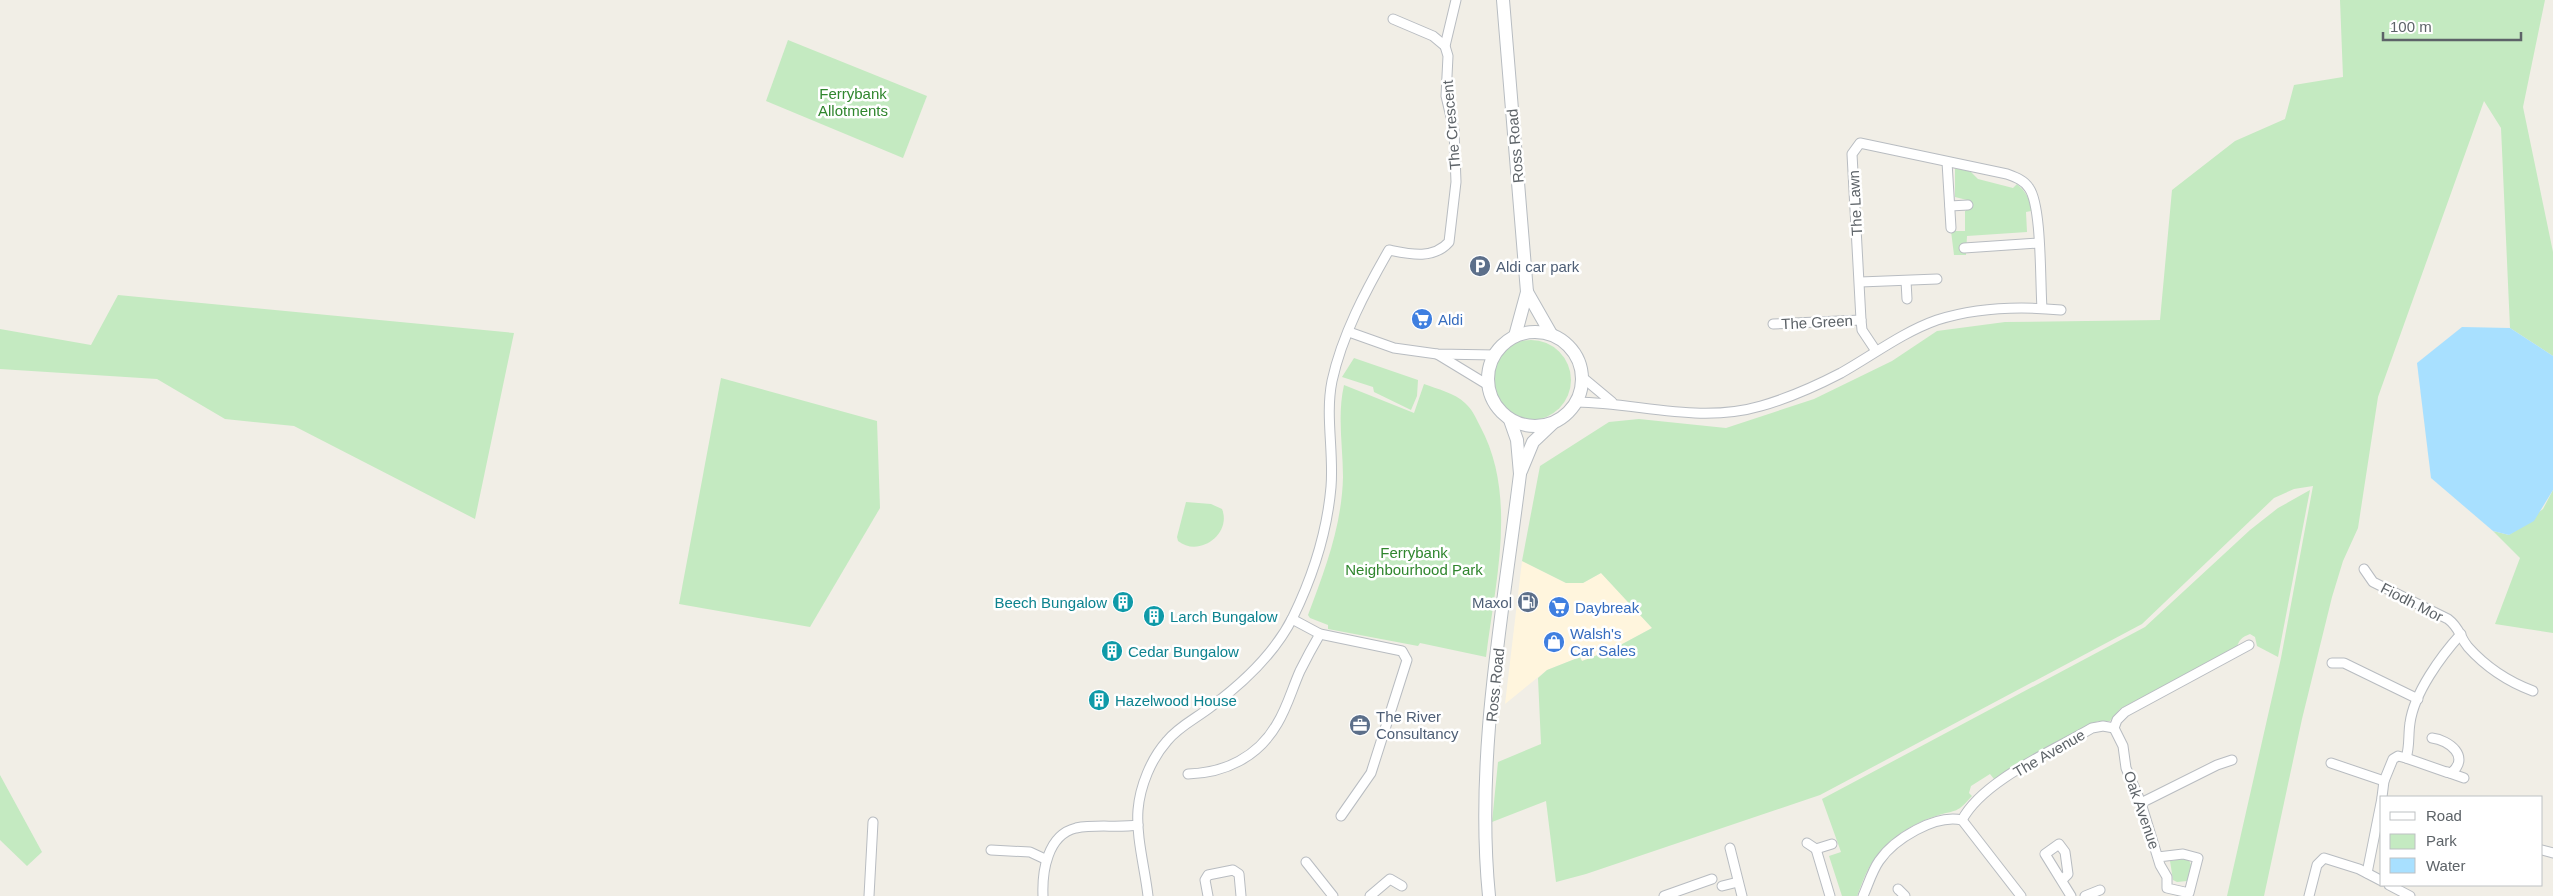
<svg xmlns="http://www.w3.org/2000/svg" width="2553" height="896" viewBox="0 0 2553 896" font-family="Helvetica,sans-serif">
  <style>
    .commercial { fill: #fff5dd }
    .green { fill: #c4eac1 }
    .water { fill: #a8e0ff }
    .lines { fill: none; stroke-linecap: round; stroke-linejoin: round }
    .minor-casing { stroke: #b8bcc1; stroke-width: 11 }
    .secondary-casing { stroke: #b7bcc1; stroke-width: 14 }
    .minor { stroke: #fff; stroke-width: 9 }
    .secondary { stroke: #fff; stroke-width: 12 }
    .labels { text-anchor: middle; dominant-baseline: central; stroke-width: 5; stroke-linejoin: round; paint-order: stroke }
    .park-label { font-size: 15px; fill: #30862e; stroke: #fff }
    .street-label { font-size: 15px; fill: #5d6368; stroke: #fff }
    .service-label { font-size: 15px; fill: #4e5e75; stroke: #fff; text-anchor: start }
    .shop-label { font-size: 15px; fill: #366cbe; stroke: #fff; text-anchor: start }
    .culture-label { font-size: 15px; fill: #0d838f; stroke: #fff; text-anchor: start }
  </style>
  <rect width="100%" height="100%" fill="#f1eee6"/>
  <path class="commercial" d="M1522,561L1566,583H1583L1601,573L1652,628L1613,649L1582,661L1580,657L1547,670L1505,704Z"/>
  <g class="green">
    <path d="M2340,0H2545L2523,107L2553,252V356L2510,328L2501,128L2484,101L2378,397L2358,528L2343,561L2332,597L2302,719L2264,896H2227L2281,658L2313,486L2294,489L2274,498L2142,624L1820,795L1586,874L1556,882L1546,801L1492,822L1498,762L1541,744L1538,678L1547,670L1580,657L1582,661L1613,649L1652,628L1601,573L1583,583H1566L1522,561L1540,466L1609,422L1639,419L1726,428L1814,399L1892,361L1937,331L2005,322L2160,320L2172,190L2235,141L2285,119L2294,85L2343,77Z"/>
    <path d="M788,40L927,96L903,158L766,101Z"/>
    <path d="M1961,168L1971,172L1978,179L2013,188L2017,184C2026,192 2030,198 2031,211L2026,212L2027,232L1967,236L1966,255H1954L1951,231H1965V211L1972,206L1971,201L1955,197V169Z"/>
    <path d="M118,295L514,333L475,519L294,426L225,419L157,379L0,369V329L91,345Z"/>
    <circle cx="1531" cy="380" r="40"/>
    <path d="M1354,358L1418,380L1417,396L1411,410L1374,392L1373,387L1342,377Z"/>
    <path d="M721,378L877,421L880,508L810,627L679,604Z"/>
    <path d="M1424,384C1437,389 1455,393 1465,403C1472,409 1476,418 1480,426C1518,496 1495,582 1486,657L1420,643L1418,646L1328,629V625L1310,618L1308,615C1325,570 1342,525 1343,477C1343,446 1337,416 1344,385L1414,413Z"/>
    <path d="M2310,490L2278,657L2257,646L2255,637L2250,634C2242,637 2239,640 2237,647L2120,709L2110,721H2098L2047,747L1994,779L1990,774L1971,786L1969,793L1972,796C1956,814 1958,809 1936,816C1913,823 1886,840 1873,861C1866,871 1862,884 1857,896H1842L1829,856L1841,852L1822,799L2145,627L2250,530L2278,508Z"/>
    <path d="M2553,490V633L2495,624L2520,558L2493,531L2509,535L2543,509Z"/>
    <path d="M1186,502L1211,504L1222,509C1232,534 1199,558 1178,541L1177,537Z"/>
    <path d="M0,775L42,852L27,866L0,840Z"/>
    <path d="M2188,858L2192,867L2187,881L2177,882L2173,880L2170,861Z"/>
  </g>
  <path class="water" d="M2462,327L2510,328L2553,356V490L2534,521L2509,535L2493,531L2431,478L2417,363Z"/>
  <g class="lines">
    <g class="minor-casing">
      <g id="minor">
        <path d="M1393,19L1433,36L1445,46"/>
        <path d="M1947,162L1951,228"/>
        <path d="M1950,206L1968,205"/>
        <path d="M1964,248L2038,243"/>
        <path d="M1906,281L1907,299"/>
        <path d="M1860,282L1937,279"/>
        <path d="M1773,324L1861,320"/>
        <path d="M1349,332L1394,348L1437,354L1495,355"/>
        <path d="M1876,351L1862,330L1861,320L1852,154L1860,143L2007,174C2015,177 2024,180 2029,188C2042,206 2040,282 2042,308"/>
        <path d="M1437,354L1488,385"/>
        <path d="M1582,377L1612,402"/>
        <path d="M1577,402C1639,403 1699,424 1761,406C1789,398 1816,386 1841,373C1873,355 1903,332 1937,320C1978,307 2020,306 2061,310"/>
        <path d="M2364,569L2373,582L2448,619C2460,628 2459,636 2468,647C2485,666 2509,682 2533,691"/>
        <path d="M1292,619L1320,634L1402,651L1407,660L1371,773L1341,816"/>
        <path d="M2332,663H2344L2418,699"/>
        <path d="M2114,728L2123,746L2126,768L2141,803L2160,865L2167,877V888L2189,893L2198,858L2183,854L2158,857"/>
        <path d="M2406,758L2446,772L2451,773C2471,757 2449,740 2432,738"/>
        <path d="M2331,763L2384,781"/>
        <path d="M2447,772L2464,778"/>
        <path d="M1188,774C1225,773 1258,757 1277,724C1287,708 1292,689 1300,671C1306,659 1313,646 1320,634"/>
        <path d="M2382,797L2384,781L2393,759L2398,756L2406,758C2410,746 2408,735 2410,723C2414,693 2441,656 2461,634"/>
        <path d="M2141,803L2217,765L2232,760"/>
        <path d="M1962,820C1983,780 2053,751 2092,728L2103,726L2114,728L2117,720L2125,712L2249,645"/>
        <path d="M1962,820L2021,896"/>
        <path d="M1807,843L1816,849"/>
        <path d="M1730,848L1742,896"/>
        <path d="M1816,849L1830,896"/>
        <path d="M1816,849L1832,844"/>
        <path d="M991,850L1030,852L1045,859"/>
        <path d="M2542,850L2553,853"/>
        <path d="M1306,862L1333,896"/>
        <path d="M2367,873L2382,798"/>
        <path d="M2062,880L2068,874L2065,852L2059,844L2045,854L2071,896"/>
        <path d="M2389,885L2410,896"/>
        <path d="M1722,886L1738,882"/>
        <path d="M1898,889L1905,896"/>
        <path d="M869,896L873,822"/>
        <path d="M1043,896C1042,872 1047,835 1076,828C1096,824 1118,828 1138,825"/>
        <path d="M1148,896C1145,869 1136,837 1138,810C1140,786 1151,759 1167,741C1179,726 1197,718 1212,706C1243,683 1275,653 1293,617C1312,578 1327,532 1331,487C1334,452 1325,416 1332,381C1342,335 1366,290 1389,250C1409,254 1433,260 1449,242L1456,182L1454,130L1446,96L1448,56L1445,46L1456,0"/>
        <path d="M1208,896L1205,880L1208,875L1233,870L1239,874L1241,896"/>
        <path d="M1370,896L1390,879L1402,886"/>
        <path d="M1664,896L1712,879"/>
        <path d="M1863,896C1868,885 1872,871 1879,861C1894,839 1935,814 1962,820"/>
        <path d="M2085,896L2100,890"/>
        <path d="M2309,896L2317,865L2324,858L2359,869L2382,881"/>
      </g>
    </g>
    <g class="secondary-casing">
      <g id="secondary">
        <path d="M1503,0L1527,292L1515,336"/>
        <path d="M1527,292L1551,334"/>
        <circle cx="1535" cy="379" r="47"/>
        <path d="M1521,471L1533,442L1552,424"/>
        <path d="M1489,896C1475,756 1503,613 1520,474L1517,440L1510,420"/>
      </g>
    </g>
    <use href="#minor" class="minor"/>
    <use href="#secondary" class="secondary"/>
  </g>
  <defs>
    <g id="parking-disc" transform="scale(1.125)"><circle r="9.5" fill="#5c6f8a" stroke="#fff"/><path d="M-3.5-5.5H1a3.5 3.5 0 0 1 0 7H-1V5.5H-3.5ZM-1-3.4V-.6H.8a1.4 1.4 0 0 0 0-2.8Z" fill="#fff"/></g>
    <g id="supermarket-disc" transform="scale(1.125)"><circle r="9.5" fill="#3f7fe0" stroke="#fff"/><path d="M-6-5.5h2.5l.6 2H6L4.5 2H-2.5L-4.4-4H-6ZM-1.5 3.2a1.3 1.3 0 1 0 .1 0ZM3 3.2a1.3 1.3 0 1 0 .1 0Z" fill="#fff"/></g>
    <g id="building-disc" transform="scale(1.125)"><circle r="9.5" fill="#0f9aa8" stroke="#fff"/><path d="M-4-6H4V6H1V3H-1V6H-4ZM-2.5-4.3h1.7v1.8h-1.7ZM.8-4.3h1.7v1.8H.8ZM-2.5-1h1.7V.8h-1.7ZM.8-1h1.7V.8H.8Z" fill="#fff"/></g>
    <g id="fuel-disc" transform="scale(1.125)"><circle r="9.5" fill="#5c6f8a" stroke="#fff"/><path d="M-5.5-6h7V0h2V4h1.3V-2.5L3-4.5l.8-.8L6-3V5H2.5V1h-1V6h-7ZM-4.2-4.7v3.2H.2V-4.7Z" fill="#fff"/></g>
    <g id="shop-disc" transform="scale(1.125)"><circle r="9.5" fill="#3f7fe0" stroke="#fff"/><path d="M-5-2.5h2.3a2.7 3.5 0 0 1 5.4 0H5L5.5 6h-11ZM-1.5-2.5h3a1.5 2.3 0 0 0-3 0Z" fill="#fff"/></g>
    <g id="office-disc" transform="scale(1.125)"><circle r="9.5" fill="#5c6f8a" stroke="#fff"/><path d="M-6-3h4V-5.5h4V-3h4V5H-6ZM-1-4.5V-3h2v-1.5ZM-6 0V1H6V0Z" fill="#fff"/></g>
  </defs>
  <g fill-rule="evenodd">
    <use href="#parking-disc" x="1480" y="266"/>
    <use href="#supermarket-disc" x="1422" y="319"/>
    <use href="#building-disc" x="1123" y="602"/>
    <use href="#fuel-disc" x="1528" y="602"/>
    <use href="#supermarket-disc" x="1559" y="607"/>
    <use href="#building-disc" x="1154" y="616"/>
    <use href="#shop-disc" x="1554" y="642"/>
    <use href="#building-disc" x="1112" y="651"/>
    <use href="#building-disc" x="1099" y="700"/>
    <use href="#office-disc" x="1360" y="725"/>
  </g>
  <g class="labels">
    <g class="park-label">
      <text x="853" y="93">Ferrybank<tspan x="853" dy="17">Allotments</tspan></text>
      <text x="1414" y="552">Ferrybank<tspan x="1414" dy="17">Neighbourhood Park</tspan></text>
    </g>
    <g class="street-label">
      <text transform="translate(1451 125) rotate(-95)">The Crescent</text>
      <text transform="translate(1515 146) rotate(-95)">Ross Road</text>
      <text transform="translate(1855 203) rotate(-93)">The Lawn</text>
      <text transform="translate(1817 322) rotate(-3)">The Green</text>
      <text transform="translate(2412 602) rotate(27)">Fiodh Mor</text>
      <text transform="translate(1495 685) rotate(-84)">Ross Road</text>
      <text transform="translate(2049 753) rotate(-30)">The Avenue</text>
      <text transform="translate(2142 810) rotate(71)">Oak Avenue</text>
    </g>
    <g class="service-label">
      <text x="1496" y="266">Aldi car park</text>
      <text x="1512" y="602" text-anchor="end">Maxol</text>
      <text x="1376" y="716">The River<tspan x="1376" dy="17">Consultancy</tspan></text>
    </g>
    <g class="shop-label">
      <text x="1438" y="319">Aldi</text>
      <text x="1575" y="607">Daybreak</text>
      <text x="1570" y="633">Walsh's<tspan x="1570" dy="17">Car Sales</tspan></text>
    </g>
    <g class="culture-label">
      <text x="1107" y="602" text-anchor="end">Beech Bungalow</text>
      <text x="1170" y="616">Larch Bungalow</text>
      <text x="1128" y="651">Cedar Bungalow</text>
      <text x="1115" y="700">Hazelwood House</text>
    </g>
  </g>
  <rect x="2380" y="796" width="162" height="90" fill="#ffffff" stroke="#bec1c3"/>
  <rect x="2390" y="812" width="25" height="8" fill="#ffffff" stroke="#bec1c3"/>
  <text x="2426" y="821" font-size="15" fill="#5d6368">Road</text>
  <rect x="2390" y="834" width="25" height="15" fill="#c4eac1" stroke="#bec1c3"/>
  <text x="2426" y="846" font-size="15" fill="#5d6368">Park</text>
  <rect x="2390" y="858" width="25" height="15" fill="#a8e0ff" stroke="#bec1c3"/>
  <text x="2426" y="871" font-size="15" fill="#5d6368">Water</text>
  <path d="M2383 32v8h138v-8" fill="none" stroke="#5d6368" stroke-width="2.5"/>
  <text x="2390" y="32" font-size="15" fill="#5d6368" stroke="#ffffff" stroke-width="4" paint-order="stroke">100 m</text>
</svg>
